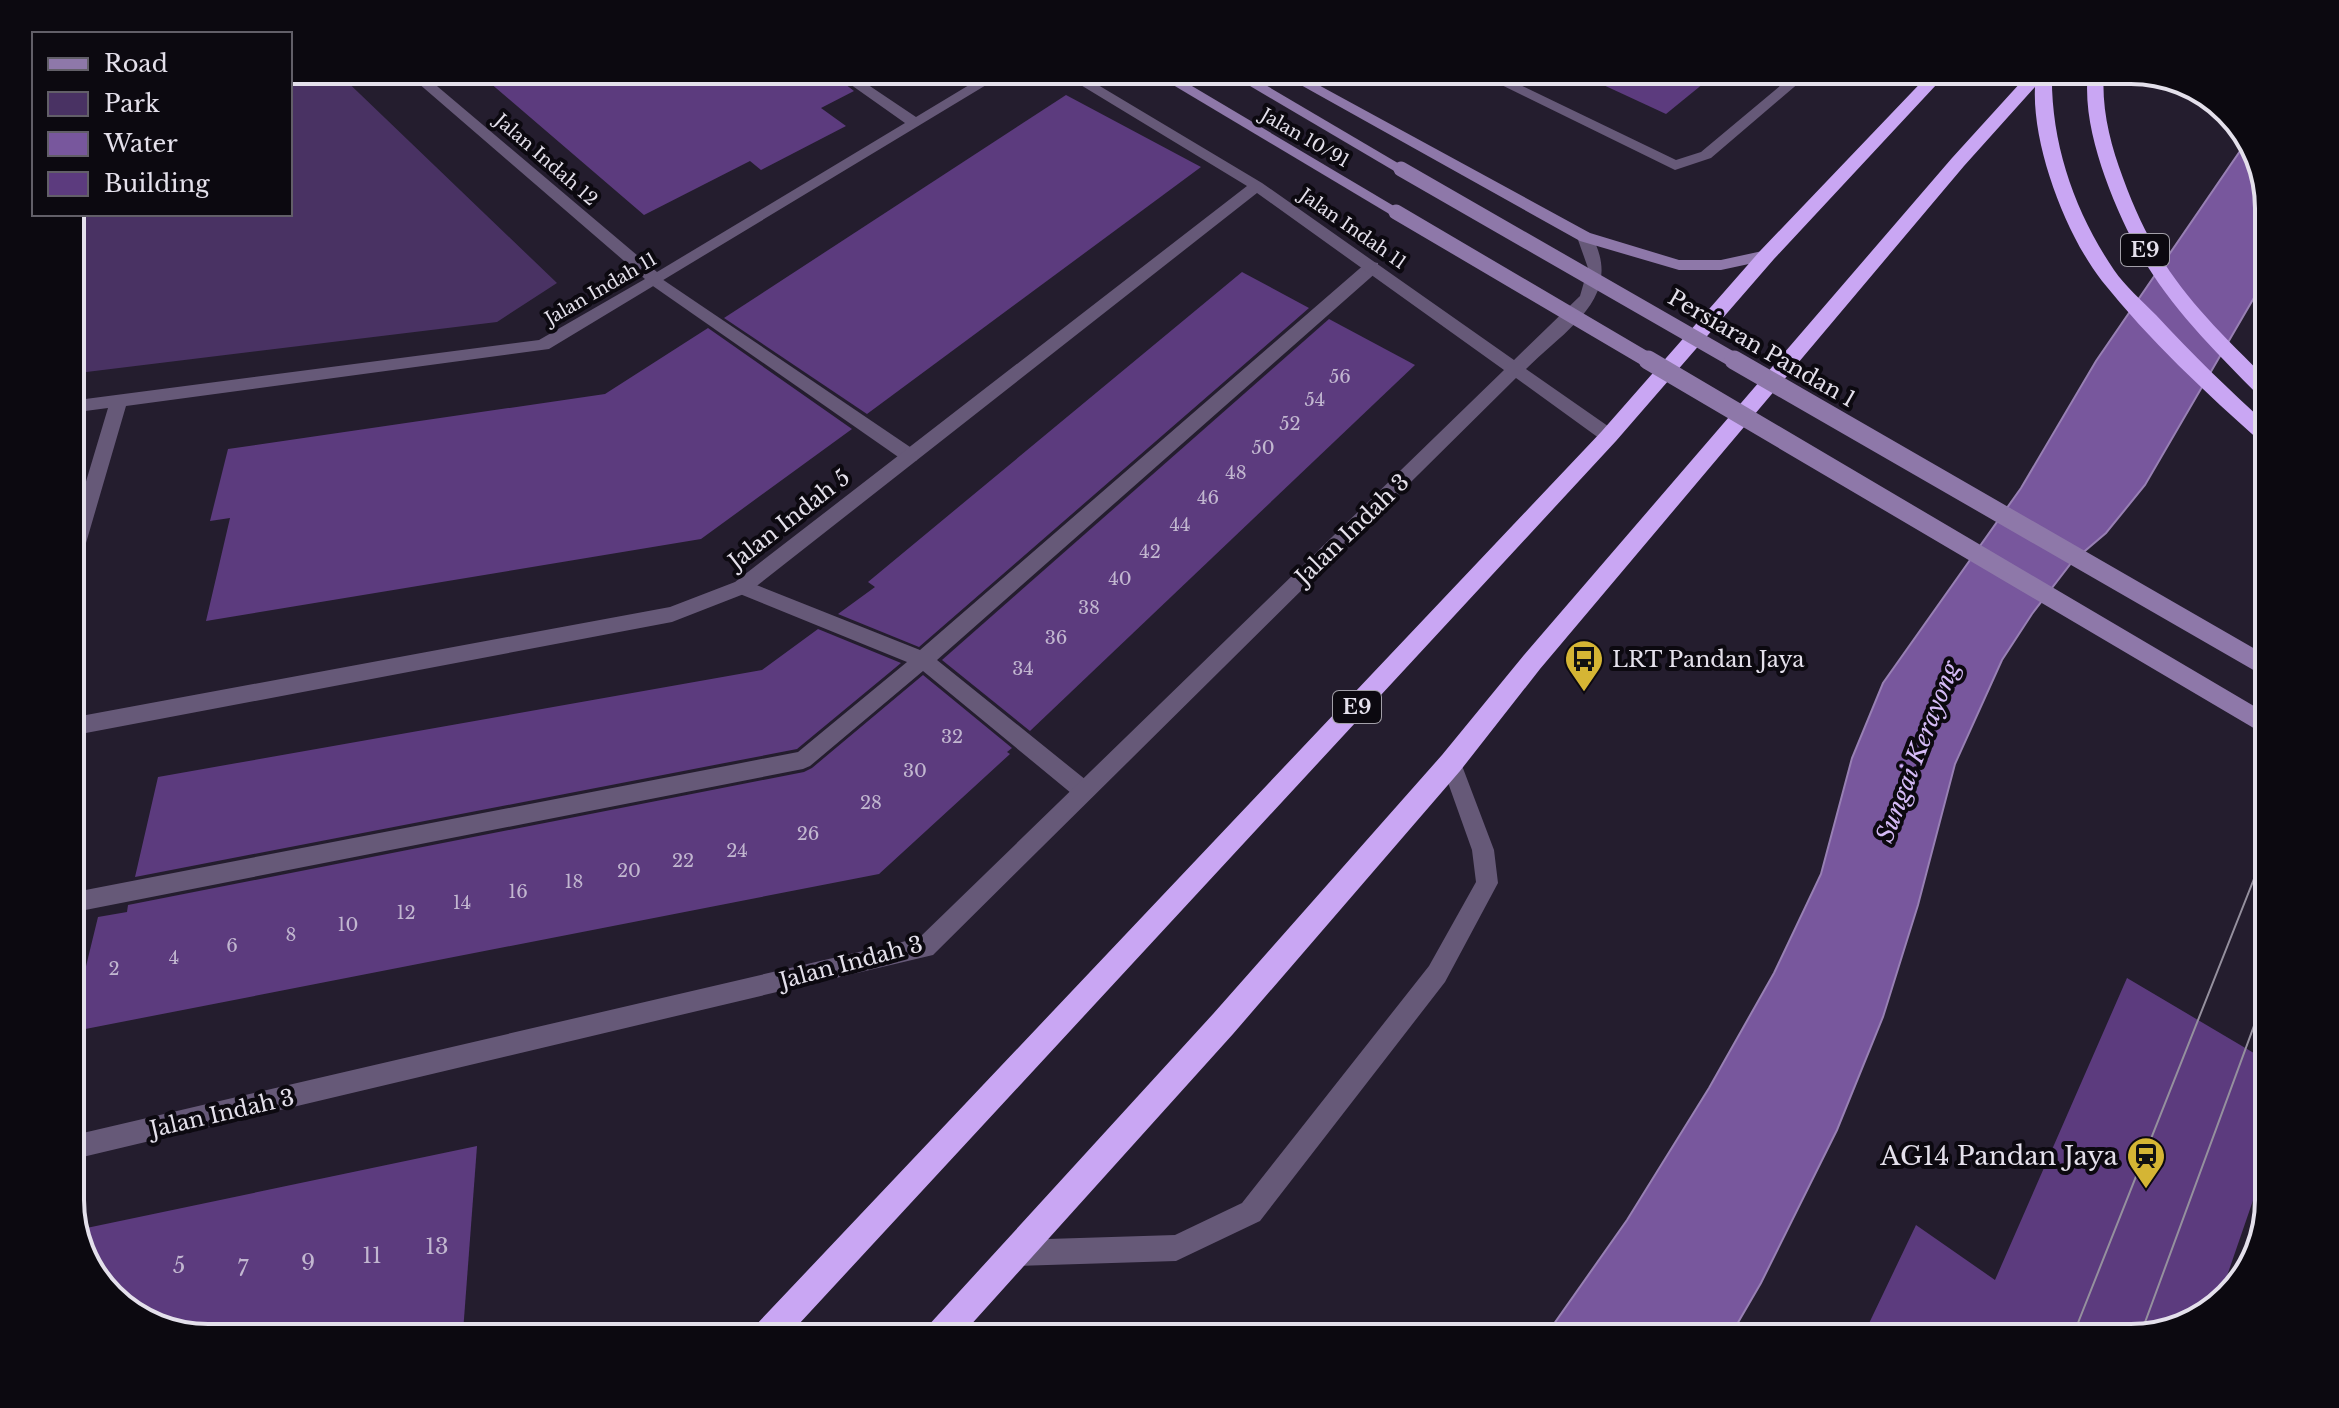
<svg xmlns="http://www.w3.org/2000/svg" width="2339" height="1408" viewBox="0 0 2339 1408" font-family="'Libre Baskerville',serif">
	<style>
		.green { fill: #493263 }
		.water { fill: #78579d; stroke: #9880b4; stroke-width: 2 }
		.building { fill: #5c3b7e }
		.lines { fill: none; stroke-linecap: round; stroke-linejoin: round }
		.lane { fill: #665978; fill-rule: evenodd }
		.street { fill: #665978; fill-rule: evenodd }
		.secondary { fill: #8e78a9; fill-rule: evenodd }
		.highway { fill: #c9a6f3; fill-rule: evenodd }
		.tram { stroke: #95909e; stroke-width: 2 }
		.secondary-bridge-far1 { stroke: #8e78a9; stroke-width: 15 }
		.secondary-bridge { stroke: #8e78a9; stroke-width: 19 }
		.labels { text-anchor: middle; stroke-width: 8; stroke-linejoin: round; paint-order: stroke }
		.far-street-label { font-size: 18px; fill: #e4e0eb; stroke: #0c0910 }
		.number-label { font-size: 18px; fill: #c2b7d0 }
		.shield { fill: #0c0910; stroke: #a3a0a9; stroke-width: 2 }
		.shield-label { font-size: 20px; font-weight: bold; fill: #e4e0eb }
		.street-label { font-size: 22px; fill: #e4e0eb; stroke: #0c0910 }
		.poi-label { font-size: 22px; fill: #e4e0eb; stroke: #0c0910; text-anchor: start }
		.near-number-label { font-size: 22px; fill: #c2b7d0 }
		.water-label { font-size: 24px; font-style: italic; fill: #d5bbf6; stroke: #0c0910 }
		.near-poi-label { font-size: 26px; fill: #e4e0eb; stroke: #0c0910; text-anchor: end }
		.rim { fill: none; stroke: #e4e0eb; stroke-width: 4 }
	</style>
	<rect width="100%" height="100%" fill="#241d2e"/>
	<!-- green -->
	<path class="green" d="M 290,70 L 335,70 L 557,283 L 497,322 L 70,374 L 70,214 L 290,214 Z"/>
	<!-- water -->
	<path class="water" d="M 2249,138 L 2269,199 L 2269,272 L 2145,485 L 2106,533 L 2072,562 L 2032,614 L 2002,660 L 1955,764 L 1918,905 L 1883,1017 L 1837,1130 L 1761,1283 L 1729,1338 L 1544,1338 L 1627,1220 L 1709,1088 L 1774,973 L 1821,874 L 1852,758 L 1883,683 L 2021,488 L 2096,361 Z"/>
	<!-- building -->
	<g class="building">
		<path d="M 475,70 L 827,70 L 854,91 L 821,108 L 846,126 L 761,170 L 750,161 L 644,215 Z"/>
		<path d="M 1571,70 L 1720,70 L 1666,114 Z"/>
		<path d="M 1066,95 L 1201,167 L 867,414 L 724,318 Z"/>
		<path d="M 1242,272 L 1309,308 L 919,647 L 838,614 L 875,587 L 868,582 Z"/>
		<path d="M 1329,319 L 1415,365 L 1030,731 L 942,660 Z"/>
		<path d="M 708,328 L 852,429 L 701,539 L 206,621 L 230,518 L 210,521 L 228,449 L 605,394 Z"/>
		<path d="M 818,629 L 901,663 L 797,749 L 135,877 L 158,777 L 762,670 Z"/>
		<path d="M 923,675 L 1012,748 L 1007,752 L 1010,754 L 879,874 L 70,1032 L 98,917 L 127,912 L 128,905 L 804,772 L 812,768 Z"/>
		<path d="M 2127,978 L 2269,1062 L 2269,1154 L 2218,1302 L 2200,1320 L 2131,1338 L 1862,1338 L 1916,1225 L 1995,1280 Z"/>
		<path d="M 477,1146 L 463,1332 L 436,1338 L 208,1338 L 142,1320 L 89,1269 L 77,1230 Z"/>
	</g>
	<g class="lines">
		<!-- lane -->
		<g class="lane">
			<path d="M 1471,70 L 1489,70 L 1676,160 L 1701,152 L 1799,70 L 1814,70 L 1711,158 L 1675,170 Z"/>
			<path d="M 1372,262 L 1378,263 L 1378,271 L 937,660 L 1091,784 L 1094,791 L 1091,798 L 1084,800 L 1077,798 L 923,671 L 810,766 L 803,769 L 70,913 L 70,893 L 798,752 L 907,662 L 735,592 L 733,587 L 735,582 L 749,582 L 920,650 L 1366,263 Z"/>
			<path d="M 656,275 L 916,451 L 919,456 L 916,461 L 904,461 L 650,284 L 650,276 Z"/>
			<path d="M 1451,754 L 1458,757 L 1461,763 L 1494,850 L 1498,883 L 1445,982 L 1260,1221 L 1176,1261 L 1014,1266 L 1005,1262 L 1001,1253 L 1005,1244 L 1014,1240 L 1175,1235 L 1242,1203 L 1429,966 L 1476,882 L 1472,850 L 1441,763 L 1444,757 Z"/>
		</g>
		<!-- street -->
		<g class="street">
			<path d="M 403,70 L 418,70 L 657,272 L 905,123 L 830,70 L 846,70 L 916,117 L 994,70 L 1011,70 L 549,349 L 126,406 L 79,567 L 70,574 L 70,535 L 108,408 L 70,413 L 70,401 L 539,340 L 645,279 Z"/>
			<path d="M 1056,70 L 1073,70 L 1262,183 L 1514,360 L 1580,296 L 1588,268 L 1577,237 L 1585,232 L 1590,233 C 1627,296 1567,328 1526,369 L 1615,431 L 1618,436 L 1615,441 L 1603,441 L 1516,378 L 933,955 L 70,1160 L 70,1136 L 919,938 L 1504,370 L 1257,193 L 749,592 L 672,622 L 70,736 L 70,718 L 670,607 L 735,582 L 1247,186 Z"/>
		</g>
		<!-- secondary -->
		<g class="secondary">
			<path d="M 1148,70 L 1165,70 L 1404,212 L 1396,217 L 1391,215 Z"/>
			<path d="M 1223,70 L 1240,70 L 1408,169 L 1406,172 L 1396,172 Z"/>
			<path d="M 1274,70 L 1291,70 L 1590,233 L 1679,260 L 1721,260 L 1767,250 L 1775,255 L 1772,259 L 1721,270 L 1679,270 L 1580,241 Z"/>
		</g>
		<!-- highway -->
		<g class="highway">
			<path d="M 1933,70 L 1950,70 L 1774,259 L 1616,441 L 786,1338 L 749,1338 L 754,1327 L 1602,431 L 1760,251 Z"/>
			<path d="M 2032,70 L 2052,70 C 2050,141 2074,211 2114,270 C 2125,286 2142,301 2156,315 C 2192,354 2229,390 2269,426 L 2269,446 L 2262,443 C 2206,393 2149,340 2102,281 C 2066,235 2032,146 2035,87 L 1964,166 L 1540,669 L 1460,771 L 1233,1034 L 959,1338 L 922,1338 L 927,1327 L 1213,1014 L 1442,755 L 1524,655 L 1952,158 Z"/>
			<path d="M 2088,70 L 2104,70 C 2101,108 2110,143 2123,178 C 2157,272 2200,313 2269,381 L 2269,401 L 2262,399 C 2189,325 2141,278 2105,177 C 2093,142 2084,108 2088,70 Z"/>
		</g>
		<!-- tram -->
		<g class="tram">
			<path d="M 2140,1336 L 2269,985"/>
			<path d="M 2072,1338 L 2269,841"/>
		</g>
		<!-- secondary-bridge-far1 -->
		<g class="secondary-bridge-far1">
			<path d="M 1401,169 L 1737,362"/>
			<path d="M 1396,212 L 1651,362"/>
		</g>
		<!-- secondary-bridge -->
		<g class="secondary-bridge">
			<path d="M 1648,360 L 2269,726"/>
			<path d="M 1734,360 L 2269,668"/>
		</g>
	</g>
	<!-- icons -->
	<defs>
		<symbol id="bus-pin" viewBox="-11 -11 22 30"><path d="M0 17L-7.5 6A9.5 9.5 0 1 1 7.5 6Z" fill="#d5b534" stroke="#0c0910"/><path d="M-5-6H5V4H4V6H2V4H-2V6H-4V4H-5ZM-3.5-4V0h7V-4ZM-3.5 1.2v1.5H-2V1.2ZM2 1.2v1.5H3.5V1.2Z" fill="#111"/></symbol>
		<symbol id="station-pin" viewBox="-11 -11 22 30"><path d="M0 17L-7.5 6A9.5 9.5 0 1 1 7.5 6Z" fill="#d5b534" stroke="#0c0910"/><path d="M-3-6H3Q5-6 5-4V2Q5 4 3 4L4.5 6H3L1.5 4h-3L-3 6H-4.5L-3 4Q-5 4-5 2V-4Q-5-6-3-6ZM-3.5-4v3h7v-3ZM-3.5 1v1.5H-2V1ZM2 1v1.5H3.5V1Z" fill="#111"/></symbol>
	</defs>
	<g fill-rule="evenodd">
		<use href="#bus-pin" x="1562" y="637" width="44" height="60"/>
		<use href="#station-pin" x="2124" y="1134" width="44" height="60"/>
	</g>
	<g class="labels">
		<!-- far-street labels -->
		<g class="far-street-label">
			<text transform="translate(1305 138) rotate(30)" y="6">Jalan 10/91</text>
			<text transform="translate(546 160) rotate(41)" y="6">Jalan Indah 12</text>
			<text transform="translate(1353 229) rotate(35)" y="6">Jalan Indah 11</text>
			<text transform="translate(601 289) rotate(-30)" y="6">Jalan Indah 11</text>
		</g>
		<!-- number labels -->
		<g class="number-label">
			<text x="1340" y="383">56</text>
			<text x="1315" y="406">54</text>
			<text x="1290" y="430">52</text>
			<text x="1263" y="454">50</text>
			<text x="1236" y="479">48</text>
			<text x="1208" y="504">46</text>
			<text x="1180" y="531">44</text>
			<text x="1150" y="558">42</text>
			<text x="1120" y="585">40</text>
			<text x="1089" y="614">38</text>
			<text x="1056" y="644">36</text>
			<text x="1023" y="675">34</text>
			<text x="952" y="743">32</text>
			<text x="915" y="777">30</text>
			<text x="871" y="809">28</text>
			<text x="808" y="840">26</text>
			<text x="737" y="857">24</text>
			<text x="683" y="867">22</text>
			<text x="629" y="877">20</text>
			<text x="574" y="888">18</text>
			<text x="518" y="898">16</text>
			<text x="462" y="909">14</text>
			<text x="406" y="919">12</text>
			<text x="348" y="931">10</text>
			<text x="291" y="941">8</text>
			<text x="232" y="952">6</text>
			<text x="174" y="964">4</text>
			<text x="114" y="975">2</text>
		</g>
		<!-- shield labels -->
		<g class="shield">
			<rect x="2121" y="234" width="48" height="32" rx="6"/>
			<rect x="1333" y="691" width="48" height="32" rx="6"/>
		</g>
		<g class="shield-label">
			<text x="2145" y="257">E9</text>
			<text x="1357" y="714">E9</text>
		</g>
		<!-- street labels -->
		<g class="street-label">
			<text transform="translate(1762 348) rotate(30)" y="8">Persiaran Pandan 1</text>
			<text transform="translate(789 519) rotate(-38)" y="8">Jalan Indah 5</text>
			<text transform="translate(1352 529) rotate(-44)" y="8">Jalan Indah 3</text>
			<text transform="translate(851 962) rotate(-15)" y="8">Jalan Indah 3</text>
			<text transform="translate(222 1113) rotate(-13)" y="8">Jalan Indah 3</text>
		</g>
		<!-- poi labels -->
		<g class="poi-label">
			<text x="1612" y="667">LRT Pandan Jaya</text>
		</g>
		<!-- near-number labels -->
		<g class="near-number-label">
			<text x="437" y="1254">13</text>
			<text x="372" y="1263">11</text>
			<text x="308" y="1270">9</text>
			<text x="179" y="1273">5</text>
			<text x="243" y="1276">7</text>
		</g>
		<!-- water labels -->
		<g class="water-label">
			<text transform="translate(1918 752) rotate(-69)" y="8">Sungai Kerayong</text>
		</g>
		<!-- near-poi labels -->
		<g class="near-poi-label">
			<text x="2118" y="1165">AG14 Pandan Jaya</text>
		</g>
	</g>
	<!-- crop -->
	<path d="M0 0H2339V1408H0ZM208 84H2131A124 124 0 0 1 2255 208V1200A124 124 0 0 1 2131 1324H208A124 124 0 0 1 84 1200V208A124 124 0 0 1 208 84Z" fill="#0c0910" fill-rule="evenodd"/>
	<path class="rim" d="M208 84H2131A124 124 0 0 1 2255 208V1200A124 124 0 0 1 2131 1324H208A124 124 0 0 1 84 1200V208A124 124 0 0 1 208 84Z"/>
	<!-- legend -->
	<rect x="32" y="32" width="260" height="184" fill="#0c0910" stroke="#625f68" stroke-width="2"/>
	<rect x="48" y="58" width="40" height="12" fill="#8e78a9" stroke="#625f68" stroke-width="2"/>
	<text x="104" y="72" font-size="24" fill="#e4e0eb">Road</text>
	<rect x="48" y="92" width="40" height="24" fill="#493263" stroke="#625f68" stroke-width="2"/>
	<text x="104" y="112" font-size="24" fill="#e4e0eb">Park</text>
	<rect x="48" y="132" width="40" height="24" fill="#78579d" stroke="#625f68" stroke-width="2"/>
	<text x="104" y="152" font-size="24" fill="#e4e0eb">Water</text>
	<rect x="48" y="172" width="40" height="24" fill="#5c3b7e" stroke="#625f68" stroke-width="2"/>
	<text x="104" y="192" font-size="24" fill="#e4e0eb">Building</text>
</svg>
